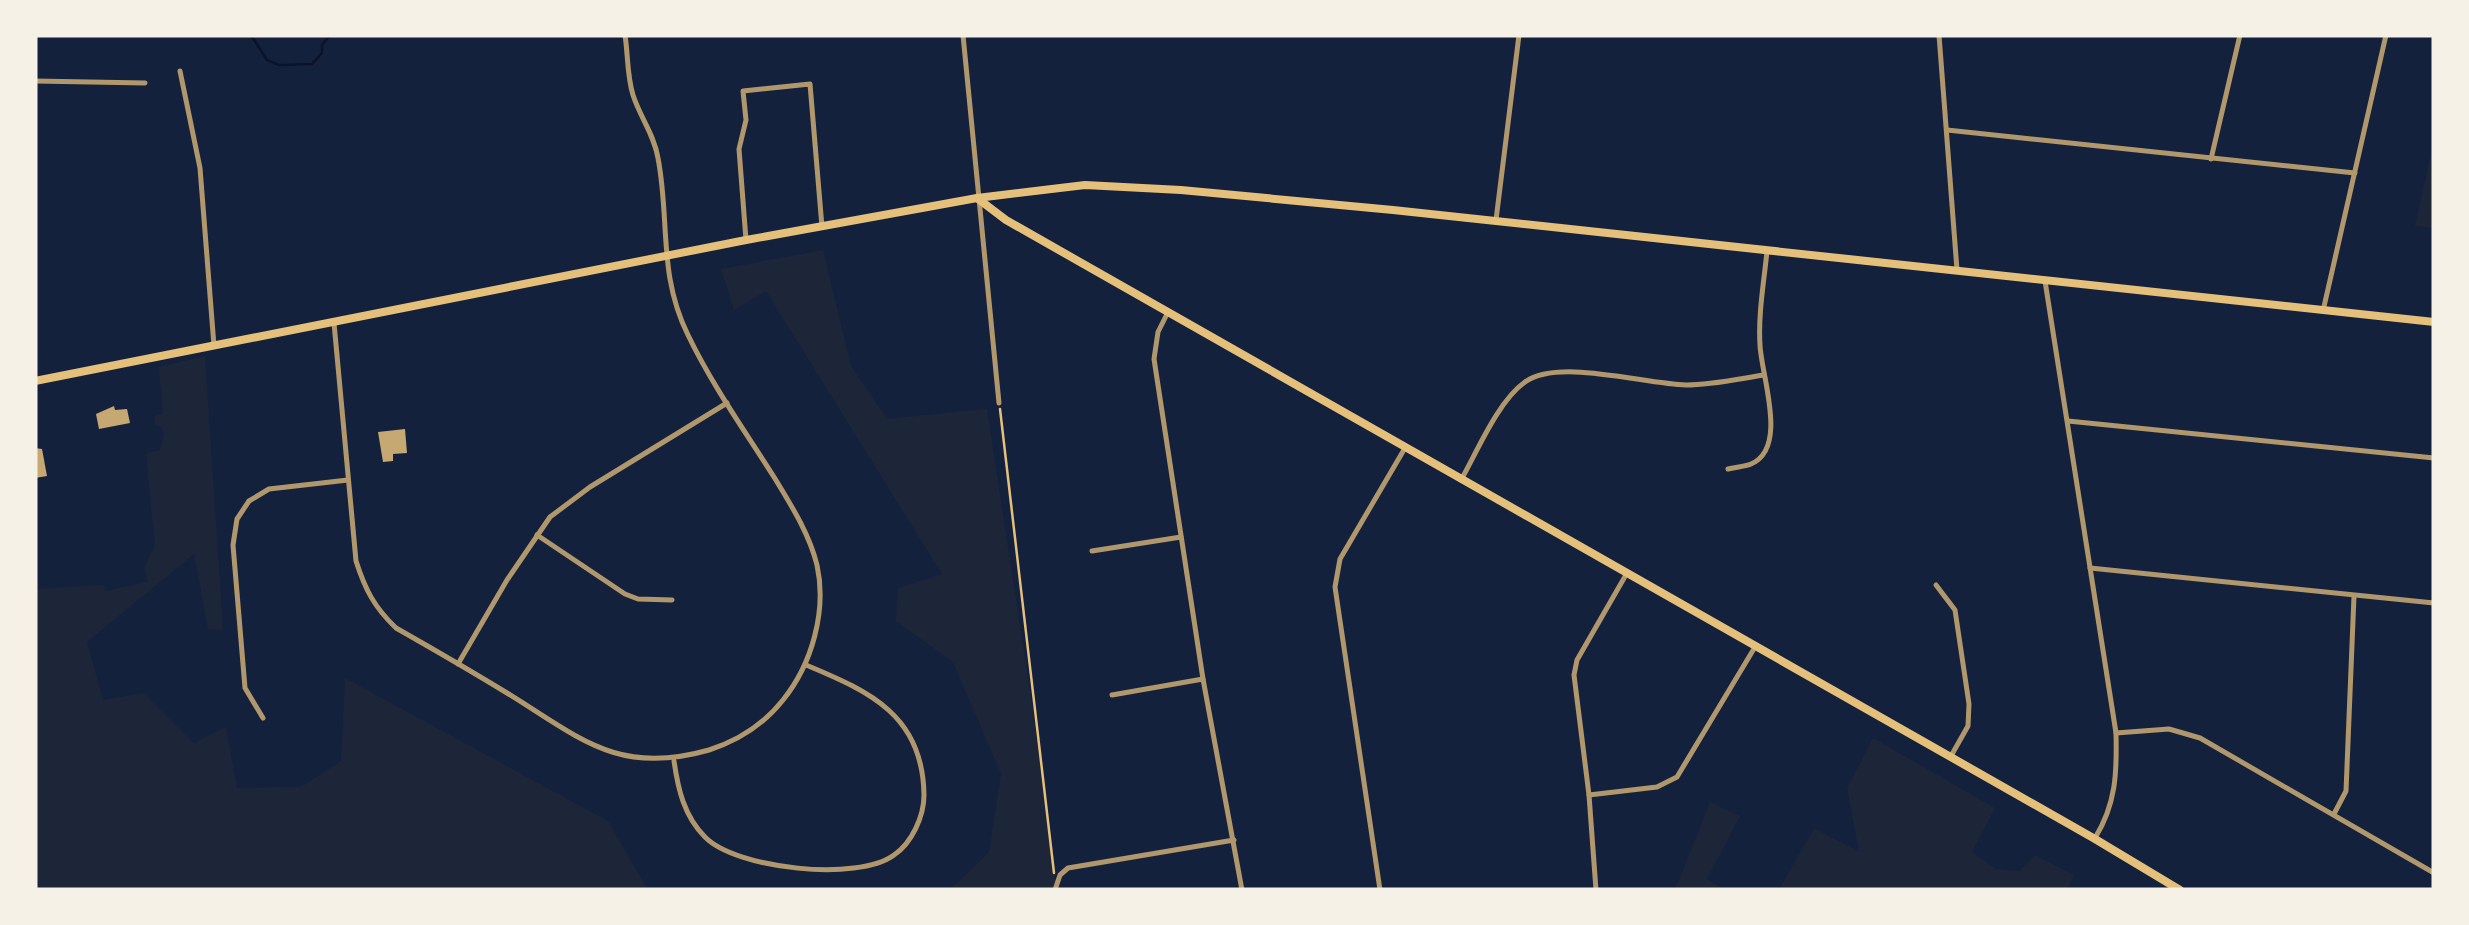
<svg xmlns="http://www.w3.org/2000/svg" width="2469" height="925" viewBox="0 0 2469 925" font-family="Helvetica,sans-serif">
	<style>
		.green { fill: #1d2539 }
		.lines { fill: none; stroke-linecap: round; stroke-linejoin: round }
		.stream { stroke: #0b132b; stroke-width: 2.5 }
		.building { fill: #c6a872 }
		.path { stroke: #e5c07b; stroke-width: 2.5 }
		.minor { stroke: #b1986c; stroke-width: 5 }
		.secondary { stroke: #e5c07b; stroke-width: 8 }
	</style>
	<rect width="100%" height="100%" fill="#14213d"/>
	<!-- green -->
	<g class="green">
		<path d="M 2434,141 L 2434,228 L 2415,226 Z"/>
		<path d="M 823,250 L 851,366 L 887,419 L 987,409 L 1048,811 L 1056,890 L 950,890 L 989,852 L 1001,774 L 953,662 L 896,621 L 898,588 L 942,574 L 766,291 L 734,310 L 721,269 Z"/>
		<path d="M 205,356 L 223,630 L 208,629 L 194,554 L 87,642 L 103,700 L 144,693 L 194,743 L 226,727 L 237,788 L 301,787 L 341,761 L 345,678 L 608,821 L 648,890 L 35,890 L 35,589 L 103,585 L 106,591 L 148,582 L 144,568 L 155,545 L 146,453 L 160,450 L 164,434 L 161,427 L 155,425 L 155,416 L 163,414 L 159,367 Z"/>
		<path d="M 1873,738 L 1995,808 L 1972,852 L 1996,869 L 2020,871 L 2035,855 L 2074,875 L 2067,890 L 1779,890 L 1814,828 L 1859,852 L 1847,788 Z"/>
		<path d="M 1710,802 L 1740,816 L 1707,879 L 1725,890 L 1675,890 Z"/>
	</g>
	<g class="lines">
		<!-- stream -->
		<path class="stream" d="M 251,35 L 267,60 L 279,65 L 312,64 L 322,53 L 322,45 L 330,35"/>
	</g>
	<!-- building -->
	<g class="building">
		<path d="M 114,406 L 115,410 L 127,409 L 130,423 L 99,429 L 96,414 Z"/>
		<path d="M 405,429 L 407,453 L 393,454 L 393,461 L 383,462 L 378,432 Z"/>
		<path d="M 35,448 L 42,449 L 47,476 L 35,478 Z"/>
	</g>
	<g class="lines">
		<!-- path -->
		<path class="path" d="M 1000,409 L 1054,873"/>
		<!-- minor -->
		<g class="minor">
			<path d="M 963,35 L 999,403"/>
			<path d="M 1939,35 L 1957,270"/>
			<path d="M 180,71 L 200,168 L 214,346"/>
			<path d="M 35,81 L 145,83"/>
			<path d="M 1947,130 L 2355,173"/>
			<path d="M 2211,159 L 2240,35"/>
			<path d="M 1496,220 L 1519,35"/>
			<path d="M 746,240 L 739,149 L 746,120 L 743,91 L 810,84 L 822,227"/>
			<path d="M 2045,281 L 2116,733 C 2117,773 2116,804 2095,838"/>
			<path d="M 2323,311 L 2386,35"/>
			<path d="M 1168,312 L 1158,332 L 1154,359 L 1203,679 L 1242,890"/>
			<path d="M 334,323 L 356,561 C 365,589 374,607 396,628 C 433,649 471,671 507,693 C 580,738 618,776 709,750 C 737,741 764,724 783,700 C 812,664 827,611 817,565 C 809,533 791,505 774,477 C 745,431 712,385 688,335 C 658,275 670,220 658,158 C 654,134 640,117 633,95 C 627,76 628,54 625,35"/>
			<path d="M 2068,421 L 2434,458"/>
			<path d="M 1728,469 C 1735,467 1744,467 1751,464 C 1789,448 1761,375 1760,345 C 1758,314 1764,282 1767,251"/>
			<path d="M 1461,480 C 1477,452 1498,401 1525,382 C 1559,358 1644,384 1686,385 C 1712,385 1738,379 1764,375"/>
			<path d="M 537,535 L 625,594 L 638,599 L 672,600"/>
			<path d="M 1092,551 L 1181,537"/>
			<path d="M 2090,568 L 2434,603"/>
			<path d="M 1936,585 L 1955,610 L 1969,704 L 1968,726 L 1951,756"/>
			<path d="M 458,664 L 507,580 L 550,517 L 590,487 L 727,403"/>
			<path d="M 1112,695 L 1203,679"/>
			<path d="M 263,718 L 245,688 L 233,545 L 237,519 L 249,501 L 269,489 L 348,480"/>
			<path d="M 2116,733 L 2169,729 L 2200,738 L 2434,873"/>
			<path d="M 674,761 C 678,789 684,816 705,837 C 736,869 858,882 894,855 C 912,843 924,816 924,795 C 923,716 871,692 806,665"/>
			<path d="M 1589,795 L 1657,787 L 1677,777 L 1755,647"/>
			<path d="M 2334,814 L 2346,791 L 2354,596"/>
			<path d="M 1055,890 L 1060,875 L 1068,868 L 1234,840"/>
			<path d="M 1380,890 L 1335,587 L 1340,559 L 1405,448"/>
			<path d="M 1596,890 L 1589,795 L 1574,675 L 1577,660 L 1627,573"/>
		</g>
		<!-- secondary -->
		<g class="secondary">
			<path d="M 977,198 L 1006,220 L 2095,839 L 2180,890"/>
			<path d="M 35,381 L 746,240 L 977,198 L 1085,185 L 1181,190 L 1393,210 L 2434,322"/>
		</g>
	</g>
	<!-- border -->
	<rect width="2469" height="925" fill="none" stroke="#f6f1e7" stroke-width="75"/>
</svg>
